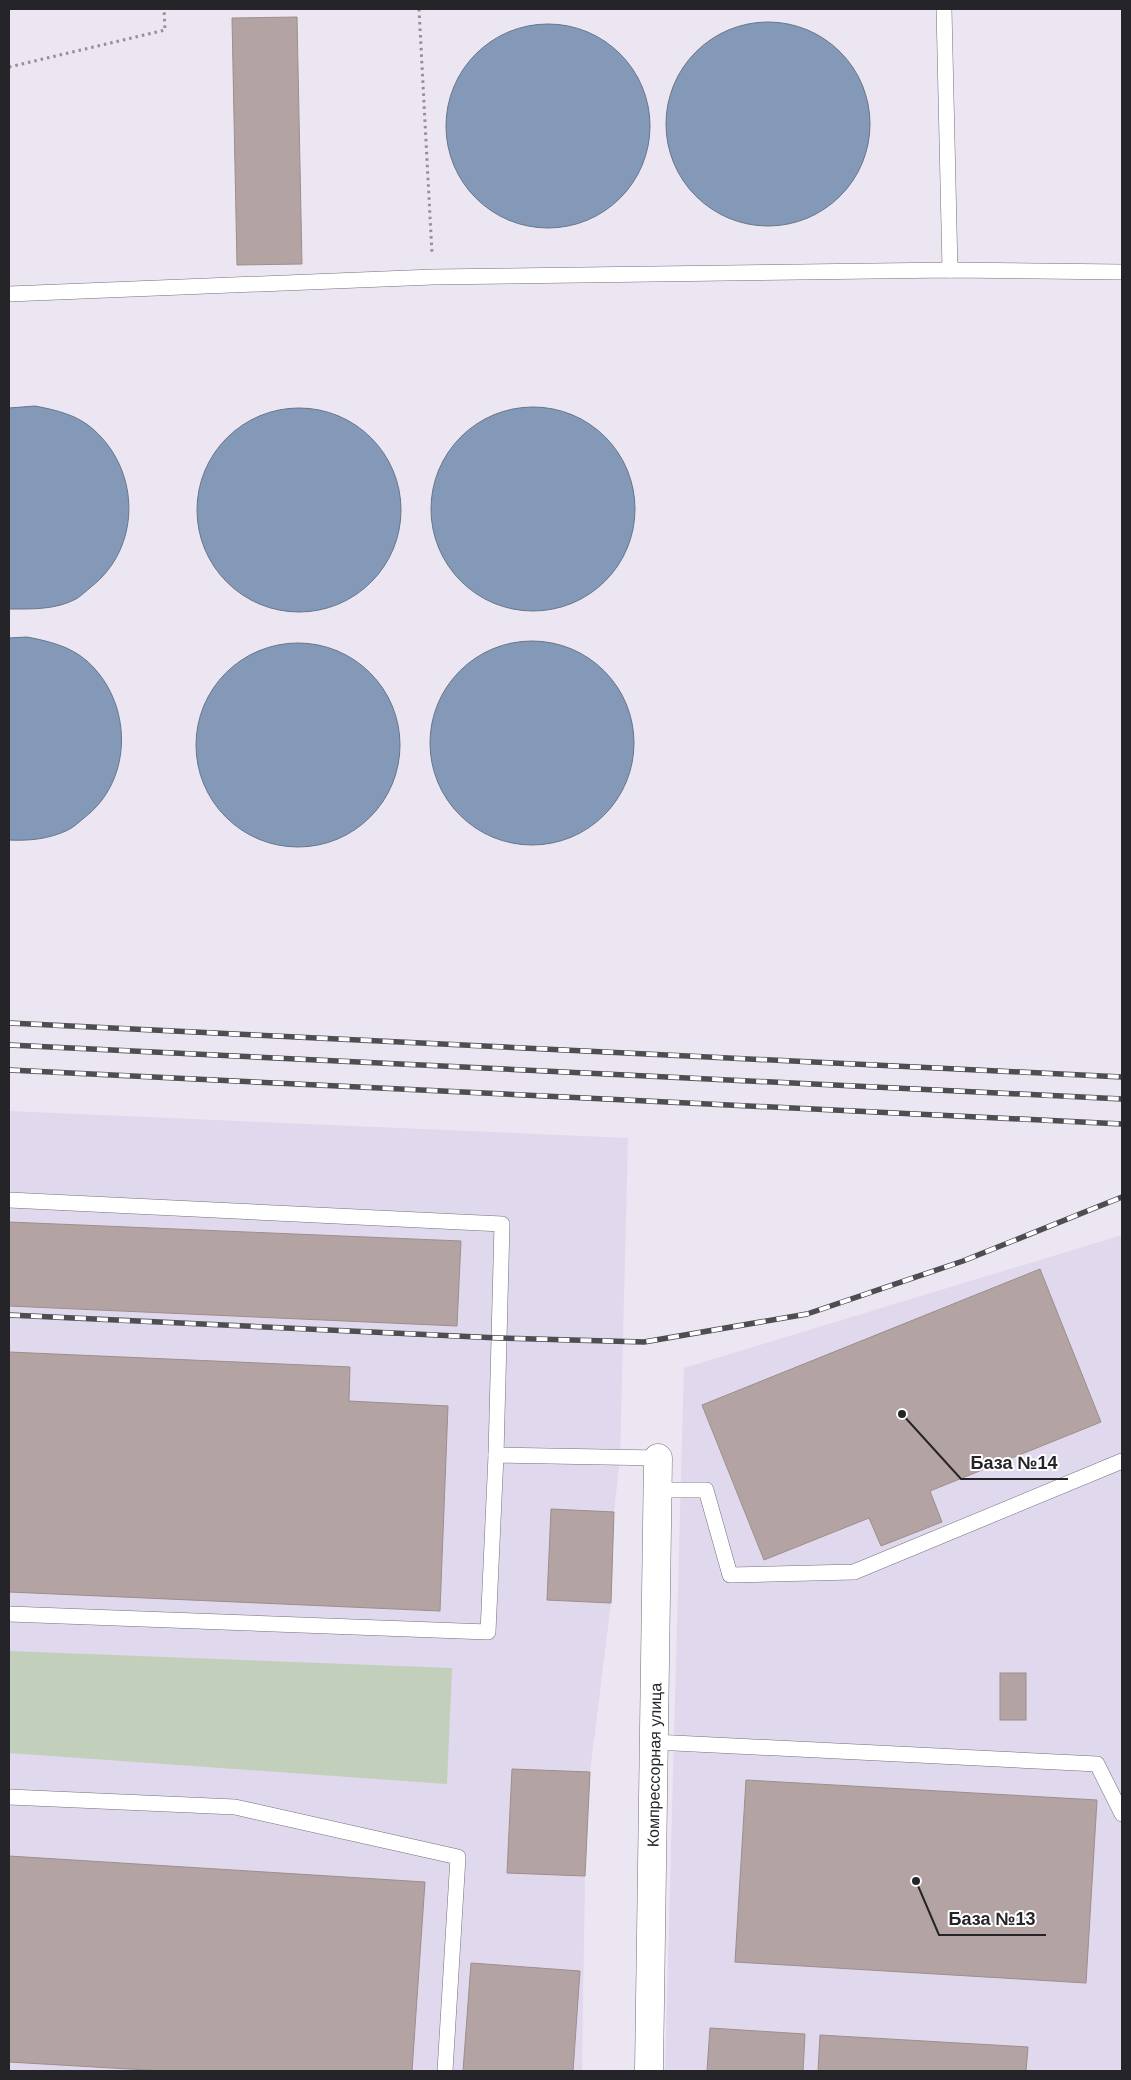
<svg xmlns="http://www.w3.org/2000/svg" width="1131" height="2080" viewBox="0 0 1131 2080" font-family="Arial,sans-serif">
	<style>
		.built { fill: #e0d8ec }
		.green { fill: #c1cfbb }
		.water { fill: #8399b7; stroke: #67768c }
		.building { fill: #b3a4a3; stroke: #9c8e8c }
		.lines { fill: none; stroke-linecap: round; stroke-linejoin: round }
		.service-casing { stroke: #736f7a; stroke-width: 16 }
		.minor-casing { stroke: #736f7a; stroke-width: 29 }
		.path { stroke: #928f97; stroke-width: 3; stroke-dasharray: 2.5 4; stroke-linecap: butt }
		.service { stroke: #fff; stroke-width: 15 }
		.minor { stroke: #fff; stroke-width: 28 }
		.rail-casing { stroke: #4e4d52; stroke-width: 5.5 }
		.rail { stroke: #fff; stroke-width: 4; stroke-dasharray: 11; stroke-linecap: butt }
		.labels { text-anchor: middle; stroke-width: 4; stroke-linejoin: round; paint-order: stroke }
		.street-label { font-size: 16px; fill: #252428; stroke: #fff }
		.leader { fill: none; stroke: #252428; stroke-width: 2 }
		.callout-dot { fill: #252428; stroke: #fff; stroke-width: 2 }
		.callout-label { font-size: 18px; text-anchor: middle; font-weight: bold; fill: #252428; stroke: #fff; stroke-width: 4; stroke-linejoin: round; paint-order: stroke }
	</style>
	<rect width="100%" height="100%" fill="#ebe6f2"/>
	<!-- built -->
	<g class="built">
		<path d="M 9,1111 L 628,1138 L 620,1458 L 614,1512 L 611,1603 L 590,1772 L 585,1876 L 582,2071 L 9,2071 Z"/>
		<path d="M 1122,1235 L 1122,2071 L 665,2071 L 684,1368 Z"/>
	</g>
	<!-- green -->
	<path class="green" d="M 9,1651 L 452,1668 L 447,1784 L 9,1753 Z"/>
	<!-- water -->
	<g class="water">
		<circle cx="768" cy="124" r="102"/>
		<circle cx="548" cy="126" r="102"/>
		<path d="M 35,406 C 56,410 78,415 94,430 C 141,472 141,548 91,587 C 86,591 81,596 76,599 C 55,610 32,609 9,609 L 9,408 Z"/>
		<circle cx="533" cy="509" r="102"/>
		<circle cx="299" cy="510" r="102"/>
		<path d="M 27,637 C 48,641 70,646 87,661 C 133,702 134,780 84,818 C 79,822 74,827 68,830 C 49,839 30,841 9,840 L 9,638 Z"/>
		<circle cx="532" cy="743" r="102"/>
		<circle cx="298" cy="745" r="102"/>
	</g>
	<!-- building -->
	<g class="building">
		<path d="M 297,17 L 302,264 L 237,265 L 232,18 Z"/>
		<path d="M 9,1222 L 461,1241 L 457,1326 L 9,1306 Z"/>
		<path d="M 1040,1269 L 1101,1422 L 930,1491 L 942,1522 L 881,1546 L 869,1518 L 764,1560 L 702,1405 Z"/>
		<path d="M 9,1352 L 350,1367 L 349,1401 L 448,1406 L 440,1611 L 9,1592 Z"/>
		<path d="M 551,1509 L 614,1512 L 611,1603 L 547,1600 Z"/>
		<rect x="1000" y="1673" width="26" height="47"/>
		<path d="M 512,1769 L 590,1772 L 585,1876 L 507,1873 Z"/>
		<path d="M 746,1780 L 1097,1800 L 1086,1983 L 735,1962 Z"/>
		<path d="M 9,1856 L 425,1882 L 412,2071 L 163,2071 L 9,2062 Z"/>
		<path d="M 471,1963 L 580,1971 L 573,2071 L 463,2071 Z"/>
		<path d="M 710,2028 L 805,2034 L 803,2071 L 707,2071 Z"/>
		<path d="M 820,2035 L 1028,2047 L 1026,2071 L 818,2071 Z"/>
	</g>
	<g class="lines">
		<defs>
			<g id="service">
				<path d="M 944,9 L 950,270"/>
				<path d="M 9,294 L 433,277 L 950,270 L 1122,272"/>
				<path d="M 9,1200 L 502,1224 L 496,1455"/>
				<path d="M 657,1490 L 706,1490 L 730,1575 L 854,1572 L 1122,1461"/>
				<path d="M 9,1614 L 488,1632 L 496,1455 L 658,1458"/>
				<path d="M 654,1742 L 1097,1764 L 1122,1814"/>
				<path d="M 9,1797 L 235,1807 L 458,1857 L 445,2071"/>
			</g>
			<path id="minor" d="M 649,2071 L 658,1458"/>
		</defs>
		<!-- service casing -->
		<use href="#service" class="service-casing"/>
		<!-- minor casing -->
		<use href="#minor" class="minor-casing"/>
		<!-- path -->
		<g class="path">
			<path d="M 419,9 L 432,254"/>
			<path d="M 9,67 L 165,30 L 164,9"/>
		</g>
		<!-- service -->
		<use href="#service" class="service"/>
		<!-- minor -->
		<use href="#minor" class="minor"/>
		<defs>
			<g id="rail">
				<path d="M 9,1023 L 1122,1077"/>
				<path d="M 9,1045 L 1122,1099"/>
				<path d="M 9,1070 L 1122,1124"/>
				<path d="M 9,1315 L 499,1338 L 644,1342 L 807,1314 L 963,1261 L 1122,1197"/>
			</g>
		</defs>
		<!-- rail casing -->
		<use href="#rail" class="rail-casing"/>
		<!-- rail -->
		<use href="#rail" class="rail"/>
	</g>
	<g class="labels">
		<!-- street labels -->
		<g class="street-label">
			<text transform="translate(654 1765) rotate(-89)" y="6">Компрессорная улица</text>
		</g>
	</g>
	<!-- callouts -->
	<path class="leader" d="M902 1414L961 1479H1068M916 1881L939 1935H1046"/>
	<g class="callout-dot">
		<circle cx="902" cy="1414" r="5"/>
		<circle cx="916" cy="1881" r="5"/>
	</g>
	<g class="callout-label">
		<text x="1014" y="1469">База №14</text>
		<text x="992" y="1925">База №13</text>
	</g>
	<!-- border -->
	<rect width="1131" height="2080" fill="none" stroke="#252428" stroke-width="20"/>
</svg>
